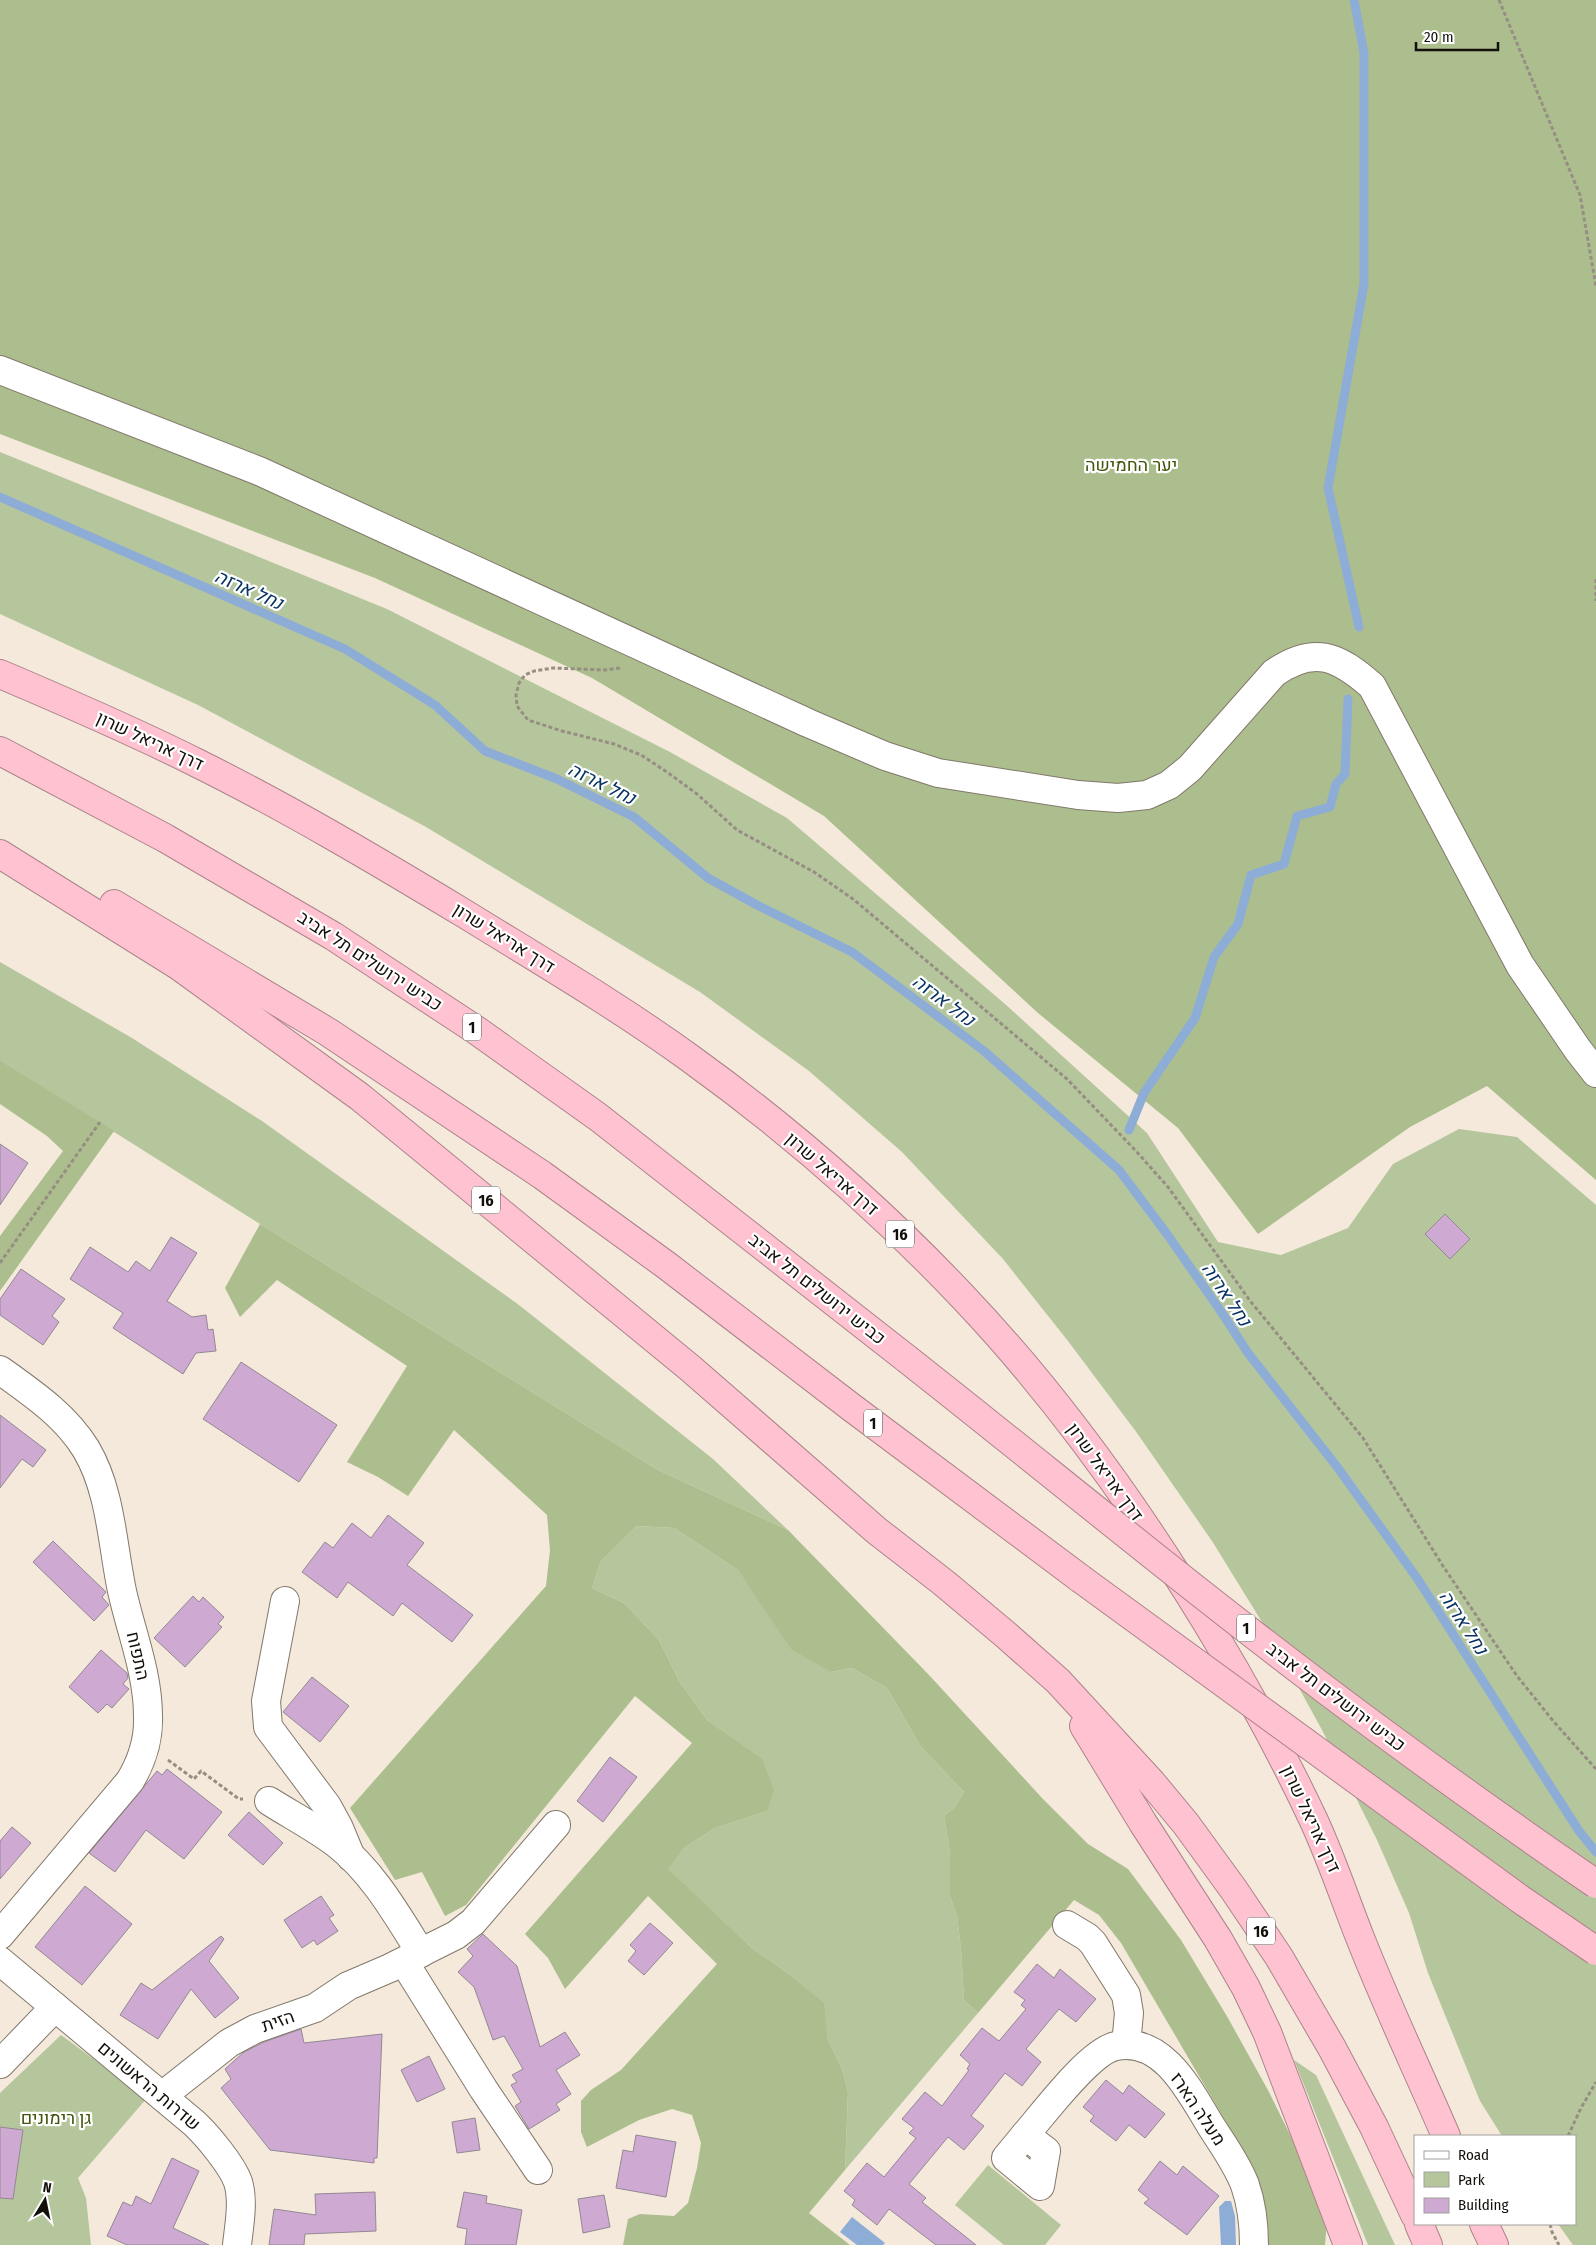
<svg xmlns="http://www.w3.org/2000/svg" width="1596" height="2245" viewBox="0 0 1596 2245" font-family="'Fira Sans Condensed',Heebo,sans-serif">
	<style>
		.green { fill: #b6c69c }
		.forest { fill: #acbe8e }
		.water { fill: #8eadd6 }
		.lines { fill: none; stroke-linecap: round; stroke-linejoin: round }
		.stream { stroke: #8eadd6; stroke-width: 9 }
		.building { fill: #ceaad2; stroke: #938894 }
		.minor-casing { stroke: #82786b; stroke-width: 30 }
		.highway-casing { stroke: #ac838b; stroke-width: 30 }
		.path { stroke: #968e83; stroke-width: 3; stroke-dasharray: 4 2.5; stroke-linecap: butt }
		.minor { stroke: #fff; stroke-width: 28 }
		.highway { stroke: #ffc2d0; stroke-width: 28 }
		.highway-bridge-casing { stroke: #ac838b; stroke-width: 30; stroke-linecap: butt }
		.highway-bridge { stroke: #ffc2d0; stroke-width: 28 }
		.labels { text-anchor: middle; stroke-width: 4.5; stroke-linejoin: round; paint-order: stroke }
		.shield { fill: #fff; stroke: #5a5754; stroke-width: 1 }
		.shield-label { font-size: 16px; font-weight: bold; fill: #130f0a }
		.park-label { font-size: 18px; fill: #42560c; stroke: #fff }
		.street-label { font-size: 18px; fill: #130f0a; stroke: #fff }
		.water-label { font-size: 19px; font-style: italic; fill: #073365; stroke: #fff }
	</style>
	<rect width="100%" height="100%" fill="#f4e9da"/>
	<!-- green -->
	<g class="green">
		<path d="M 0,452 L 387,609 L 670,752 L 787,818 L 1005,1004 L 1147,1133 L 1218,1242 L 1281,1255 L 1348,1228 L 1393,1164 L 1459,1129 L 1517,1137 L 1596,1205 L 1596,2245 L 1573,2245 L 1558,2224 L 1575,2224 L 1575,2136 L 1502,2136 L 1480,2101 L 1428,1973 L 1409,1913 L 1377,1840 L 1322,1730 L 1270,1635 L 1212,1541 L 1137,1433 L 1068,1341 L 1003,1259 L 902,1152 L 809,1071 L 700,992 L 426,827 L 198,705 L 0,614 Z"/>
		<path d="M 0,962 L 132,1038 L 262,1121 L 519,1305 L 713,1459 L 788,1530 L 658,1470 L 260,1224 L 0,1060 Z"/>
		<path d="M 637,1526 L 674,1528 L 738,1570 L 763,1605 L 831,1672 L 852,1668 L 887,1688 L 921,1747 L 964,1792 L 954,1808 L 944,1816 L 950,1852 L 950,1896 L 957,1916 L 961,1949 L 964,2000 L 978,2013 L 845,2170 L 848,2092 L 842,2069 L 828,2040 L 823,2003 L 789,1974 L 752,1948 L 667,1869 L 684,1848 L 715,1828 L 767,1811 L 762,1760 L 707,1720 L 679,1681 L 659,1640 L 624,1603 L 592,1588 L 601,1561 Z"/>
		<path d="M 61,2035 L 147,2098 L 78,2178 L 86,2198 L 91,2245 L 0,2245 L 0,2093 Z"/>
		<path d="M 1294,2060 L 1316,2075 L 1395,2245 L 1368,2245 Z"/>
		<path d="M 988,2165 L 1061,2225 L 1045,2245 L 1004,2245 L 955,2205 Z"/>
	</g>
	<!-- forest -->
	<g class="forest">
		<path d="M 0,0 L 1596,0 L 1596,1180 L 1487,1086 L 1410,1127 L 1258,1234 L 1178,1128 L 1038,1013 L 824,816 L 592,678 L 375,578 L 0,434 Z"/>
		<path d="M 0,1060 L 114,1131 L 0,1291 L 0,1236 L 63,1151 L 47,1136 L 0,1104 Z"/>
		<path d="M 260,1224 L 658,1470 L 788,1530 L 929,1675 L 1043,1799 L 1088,1844 L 1128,1869 L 1181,1940 L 1228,2018 L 1269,2092 L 1319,2194 L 1327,2221 L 1325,2245 L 1267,2245 L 1251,2169 L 1233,2134 L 1121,1943 L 1099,1915 L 1074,1900 L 978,2013 L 964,2000 L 961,1949 L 957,1916 L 950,1896 L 950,1852 L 944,1816 L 954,1808 L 964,1792 L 921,1747 L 887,1688 L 852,1668 L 831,1672 L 791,1649 L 738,1570 L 674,1528 L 637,1526 L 601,1561 L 592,1588 L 624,1603 L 659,1640 L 679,1681 L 707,1720 L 762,1759 L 774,1790 L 767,1811 L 715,1828 L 684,1848 L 668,1869 L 752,1948 L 789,1974 L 824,2003 L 828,2040 L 842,2069 L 848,2092 L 845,2170 L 809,2213 L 850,2245 L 623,2245 L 628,2219 L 640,2214 L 674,2216 L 688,2203 L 697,2168 L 701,2143 L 692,2115 L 672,2109 L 639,2120 L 587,2147 L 581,2132 L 581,2101 L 591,2090 L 621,2070 L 717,1964 L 648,1896 L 565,1989 L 548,1958 L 525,1934 L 692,1743 L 635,1696 L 466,1905 L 445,1916 L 422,1872 L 395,1880 L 350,1808 L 546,1586 L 550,1550 L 547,1515 L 454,1430 L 408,1496 L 378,1477 L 347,1462 L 407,1366 L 277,1280 L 240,1317 L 225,1288 Z"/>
	</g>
	<!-- water -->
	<g class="water">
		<path d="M 1225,2201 L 1231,2201 L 1235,2216 L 1236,2245 L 1221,2245 L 1219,2207 Z"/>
		<path d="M 852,2217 L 885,2243 L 883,2245 L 857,2245 L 840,2232 Z"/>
	</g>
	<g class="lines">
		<!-- stream -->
		<g class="stream">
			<path d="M 1354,0 L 1364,53 L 1364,284 L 1328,488 L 1359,627"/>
			<path d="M 0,497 L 345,649 L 435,705 L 485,751 L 557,779 L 634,817 L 708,878 L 757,905 L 852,952 L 984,1051 L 1119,1170 L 1167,1234 L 1222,1313 L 1248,1353 L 1338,1468 L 1417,1578 L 1579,1831 L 1596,1852"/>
			<path d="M 1129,1130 L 1144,1093 L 1195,1018 L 1214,957 L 1238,924 L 1251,875 L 1284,864 L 1297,816 L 1330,807 L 1336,784 L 1345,774 L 1348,699"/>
		</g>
	</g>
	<!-- building -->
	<g class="building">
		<path d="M 0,1144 L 28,1163 L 0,1205 Z"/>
		<path d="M 1445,1214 L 1470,1239 L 1450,1259 L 1425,1234 Z"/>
		<path d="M 171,1237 L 197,1253 L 167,1301 L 192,1317 L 206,1315 L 208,1330 L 213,1329 L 216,1351 L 196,1353 L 183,1374 L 113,1328 L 123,1313 L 70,1279 L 90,1247 L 128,1272 L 136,1261 L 150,1271 Z"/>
		<path d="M 21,1269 L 65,1299 L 52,1316 L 59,1322 L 43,1345 L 0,1315 L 0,1299 Z"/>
		<path d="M 241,1362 L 337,1425 L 299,1482 L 203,1419 Z"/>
		<path d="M 0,1415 L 46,1450 L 33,1467 L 22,1459 L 0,1488 Z"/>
		<path d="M 388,1515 L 424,1543 L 407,1565 L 473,1615 L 452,1642 L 402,1603 L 393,1616 L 348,1582 L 337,1598 L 302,1572 L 325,1542 L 333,1548 L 352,1523 L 371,1538 Z"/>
		<path d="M 53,1541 L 106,1592 L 102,1597 L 109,1605 L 94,1621 L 33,1562 Z"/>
		<path d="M 193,1596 L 199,1602 L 203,1597 L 224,1617 L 218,1624 L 222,1627 L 185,1667 L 154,1638 Z"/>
		<path d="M 101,1650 L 127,1673 L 128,1678 L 123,1684 L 129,1689 L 112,1708 L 107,1704 L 98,1713 L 69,1687 Z"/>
		<path d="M 312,1677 L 349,1706 L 320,1742 L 283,1712 Z"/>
		<path d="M 610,1757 L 637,1777 L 603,1822 L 577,1801 Z"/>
		<path d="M 167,1769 L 222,1812 L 184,1859 L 146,1830 L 115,1872 L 89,1853 L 157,1771 L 162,1775 Z"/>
		<path d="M 249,1812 L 283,1843 L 263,1865 L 228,1835 Z"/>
		<path d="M 12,1827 L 31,1843 L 0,1879 L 0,1841 Z"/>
		<path d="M 85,1886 L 132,1924 L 82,1985 L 35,1947 Z"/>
		<path d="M 321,1896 L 334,1915 L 329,1918 L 338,1931 L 317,1945 L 314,1940 L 302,1948 L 284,1920 Z"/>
		<path d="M 650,1923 L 673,1943 L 644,1975 L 628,1961 L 636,1951 L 630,1945 Z"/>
		<path d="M 483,1934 L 517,1966 L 540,2047 L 565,2032 L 580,2055 L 556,2070 L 571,2094 L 556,2104 L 560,2110 L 529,2129 L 515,2106 L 521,2102 L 511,2085 L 517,2082 L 512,2075 L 523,2069 L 504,2036 L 493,2040 L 474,1987 L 458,1972 L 473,1956 L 467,1949 Z"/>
		<path d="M 221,1936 L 224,1939 L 209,1961 L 239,1998 L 215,2018 L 191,1989 L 158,2039 L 120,2015 L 141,1983 L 152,1990 Z"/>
		<path d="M 1037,1964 L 1054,1978 L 1060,1969 L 1096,1999 L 1076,2022 L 1059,2009 L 1026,2049 L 1041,2062 L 1022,2086 L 1005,2073 L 971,2116 L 984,2126 L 964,2150 L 948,2137 L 909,2184 L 926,2198 L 922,2202 L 976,2245 L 936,2245 L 889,2209 L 877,2225 L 852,2205 L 855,2200 L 844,2191 L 867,2163 L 884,2177 L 916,2138 L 909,2133 L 914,2128 L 902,2119 L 925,2092 L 942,2106 L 969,2070 L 967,2069 L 970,2064 L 960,2055 L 982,2028 L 999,2041 L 1026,2009 L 1021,2005 L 1025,2000 L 1014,1992 Z"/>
		<path d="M 301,2029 L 304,2043 L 382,2034 L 377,2158 L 374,2158 L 374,2163 L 270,2150 L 221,2088 L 231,2079 L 225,2069 L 244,2052 L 264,2042 Z"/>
		<path d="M 429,2056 L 445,2089 L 417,2102 L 401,2070 Z"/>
		<path d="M 1106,2080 L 1123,2094 L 1129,2085 L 1165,2114 L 1145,2138 L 1129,2125 L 1116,2141 L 1090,2121 L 1094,2116 L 1083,2107 Z"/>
		<path d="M 475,2118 L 480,2150 L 457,2153 L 452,2122 Z"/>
		<path d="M 0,2127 L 23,2130 L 13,2199 L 0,2198 Z"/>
		<path d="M 636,2135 L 676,2142 L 666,2197 L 616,2188 L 623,2150 L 633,2152 Z"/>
		<path d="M 172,2158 L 199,2171 L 173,2228 L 209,2245 L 127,2245 L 107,2236 L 123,2202 L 132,2206 L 136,2196 L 151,2204 Z"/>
		<path d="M 1160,2161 L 1177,2175 L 1183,2166 L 1219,2196 L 1187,2235 L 1144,2203 L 1149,2199 L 1138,2190 Z"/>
		<path d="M 375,2192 L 376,2231 L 305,2234 L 304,2245 L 269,2245 L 274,2209 L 316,2215 L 315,2194 Z"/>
		<path d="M 464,2192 L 487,2196 L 486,2203 L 522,2210 L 516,2245 L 465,2245 L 467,2229 L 457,2227 Z"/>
		<path d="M 604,2195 L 610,2227 L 583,2233 L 578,2199 Z"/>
	</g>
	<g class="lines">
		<defs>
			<g id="minor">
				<path d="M 0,370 L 259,471 L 808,723 L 885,756 L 938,773 L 1078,795 L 1118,798 L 1147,795 L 1169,785 L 1190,768 L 1274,673 C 1314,645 1338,656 1372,686 L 1520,965 L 1578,1050 L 1596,1073"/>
				<path d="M 0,1370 C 32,1393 65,1415 86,1449 C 111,1491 112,1543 122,1591 C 131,1632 148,1673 148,1716 C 149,1740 142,1761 130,1781 L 0,1935"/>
				<path d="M 285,1601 L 266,1701 L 268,1727 L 327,1806 L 339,1828 L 351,1857"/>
				<path d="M 269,1801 C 291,1815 316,1828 337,1844 C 373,1872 397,1915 421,1953"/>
				<path d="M 1067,1925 L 1087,1937 L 1093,1943 L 1126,1995 L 1129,2013 L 1126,2045"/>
				<path d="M 0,1961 L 194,2123 C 207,2135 232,2165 238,2182 C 244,2201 239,2226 237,2245"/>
				<path d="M 404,1962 L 484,2090 L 538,2170"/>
				<path d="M 0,2064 L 55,2007"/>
				<path d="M 162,2096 L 229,2043 L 255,2029 L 315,2008 L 348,1986 L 390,1968 L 456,1935 L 473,1922 L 556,1825"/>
				<path d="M 1025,2135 C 1044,2113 1090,2051 1116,2046 C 1164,2036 1191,2094 1211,2126 C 1223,2145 1237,2164 1245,2185 C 1252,2205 1254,2224 1254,2245"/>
				<path d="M 1025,2135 L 1046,2151 L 1040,2186 L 1006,2158 Z"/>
			</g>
			<g id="highway">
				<path d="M 0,674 C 66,702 131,730 195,762 C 288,808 377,861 465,914 C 541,961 618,1006 691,1059 C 788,1129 881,1210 964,1298 C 1057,1396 1137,1508 1207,1623 C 1246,1687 1282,1753 1314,1821 C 1332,1860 1345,1900 1361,1940 C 1387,2006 1418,2071 1446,2136"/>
				<path d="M 0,751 L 165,838 L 333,936 L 476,1030 L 598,1117 L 907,1359"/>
				<path d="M 0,854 L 179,966 L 360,1097 L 690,1368 L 877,1531 L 944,1583 L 1006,1635 L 1058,1681 L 1152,1783 L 1186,1824 L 1234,1890 L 1279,1957 L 1332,2048 L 1374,2127 L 1415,2215"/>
				<path d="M 114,904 L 328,1032 L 542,1175 L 666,1265 L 851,1407 L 1081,1579"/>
				<path d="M 1084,1726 L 1143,1823 L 1218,1939 L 1246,1988 L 1267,2032 L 1348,2245"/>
				<path d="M 1419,2224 L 1428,2245"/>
				<path d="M 1484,2224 L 1494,2245"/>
			</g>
		</defs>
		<!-- minor casing -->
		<use href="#minor" class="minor-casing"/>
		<!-- highway casing -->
		<use href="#highway" class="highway-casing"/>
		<!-- path -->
		<g class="path">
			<path d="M 1499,0 L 1580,195 L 1596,286"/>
			<path d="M 1596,579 L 1596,601"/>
			<path d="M 620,668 L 605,670 L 553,668 L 534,671 L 525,675 L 519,683 L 516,695 L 517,706 L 528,720 L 562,731 L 614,744 L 641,755 L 667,772 L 697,794 L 737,830 L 814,872 L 853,899 L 1067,1079 L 1136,1151 L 1168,1187 L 1251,1302 L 1363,1438 L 1443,1566 L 1517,1676 L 1554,1722 L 1596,1769"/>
			<path d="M 0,1263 L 100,1122"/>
			<path d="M 168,1760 L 194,1779 L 201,1771 L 239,1799 L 243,1799"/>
			<path d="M 1568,2136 L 1581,2108 L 1596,2082"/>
			<path d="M 1550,2224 L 1552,2232 L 1559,2245"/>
		</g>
		<!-- minor -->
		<use href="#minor" class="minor"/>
		<!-- highway -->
		<use href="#highway" class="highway"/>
		<defs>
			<g id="highway-bridge">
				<path d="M 907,1359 C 1058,1478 1207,1602 1362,1717 C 1439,1774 1517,1830 1596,1884"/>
				<path d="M 1081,1579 L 1520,1899 L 1596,1951"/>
			</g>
		</defs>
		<!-- highway-bridge casing -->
		<use href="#highway-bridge" class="highway-bridge-casing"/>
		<!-- highway-bridge -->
		<use href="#highway-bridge" class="highway-bridge"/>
	</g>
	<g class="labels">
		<!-- shield labels -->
		<g class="shield">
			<rect x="463" y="1013.5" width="18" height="27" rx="4"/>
			<rect x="472" y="1186.5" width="28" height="27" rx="4"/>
			<rect x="886" y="1220.5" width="28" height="27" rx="4"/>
			<rect x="864" y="1409.5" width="18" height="27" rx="4"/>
			<rect x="1237" y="1614.5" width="18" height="27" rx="4"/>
			<rect x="1247" y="1917.5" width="28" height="27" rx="4"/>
		</g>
		<g class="shield-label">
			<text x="472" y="1033">1</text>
			<text x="486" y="1206">16</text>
			<text x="900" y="1240">16</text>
			<text x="873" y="1429">1</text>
			<text x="1246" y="1634">1</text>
			<text x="1261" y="1937">16</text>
		</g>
		<!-- park labels -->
		<g class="park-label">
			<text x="1131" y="471">יער החמישה</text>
			<text x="56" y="2124">גן רימונים</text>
		</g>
		<!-- street labels -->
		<g class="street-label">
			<text transform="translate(150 741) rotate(25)" y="6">דרך אריאל שרון</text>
			<text transform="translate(504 938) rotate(32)" y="6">דרך אריאל שרון</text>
			<text transform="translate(370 961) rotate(33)" y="6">כביש ירושלים תל אביב</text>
			<text transform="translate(832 1174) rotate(41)" y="6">דרך אריאל שרון</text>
			<text transform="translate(817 1289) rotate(38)" y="6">כביש ירושלים תל אביב</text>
			<text transform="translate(1105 1472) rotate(54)" y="6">דרך אריאל שרון</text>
			<text transform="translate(138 1656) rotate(77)" y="6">התפוח</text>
			<text transform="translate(1336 1697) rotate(37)" y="6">כביש ירושלים תל אביב</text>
			<text transform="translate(1311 1819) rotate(65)" y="6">דרך אריאל שרון</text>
			<text transform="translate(278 2021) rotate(-19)" y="6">הזית</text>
			<text transform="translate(149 2086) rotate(40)" y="6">שדרות הראשונים</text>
			<text transform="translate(1198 2109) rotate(56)" y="6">מעלה הארז</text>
		</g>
		<!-- water labels -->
		<g class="water-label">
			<text transform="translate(249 589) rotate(24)" y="7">נחל ארזה</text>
			<text transform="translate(602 783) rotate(26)" y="7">נחל ארזה</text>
			<text transform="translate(944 1000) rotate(37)" y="7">נחל ארזה</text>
			<text transform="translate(1227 1294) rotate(56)" y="7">נחל ארזה</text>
			<text transform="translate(1464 1622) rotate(57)" y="7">נחל ארזה</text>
		</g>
	</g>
	<!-- legend -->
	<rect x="1414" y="2135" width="162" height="90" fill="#ffffff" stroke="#a19f9d"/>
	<rect x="1424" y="2151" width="25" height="8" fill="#ffffff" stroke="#a19f9d"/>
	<text x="1458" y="2160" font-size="15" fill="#130f0a">Road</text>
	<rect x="1424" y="2172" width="25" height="15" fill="#b6c69c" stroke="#a19f9d"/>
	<text x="1458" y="2185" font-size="15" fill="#130f0a">Park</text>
	<rect x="1424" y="2198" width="25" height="15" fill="#ceaad2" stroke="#a19f9d"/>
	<text x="1458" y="2210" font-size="15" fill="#130f0a">Building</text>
	<!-- north arrow -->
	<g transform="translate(45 2200) rotate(10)" stroke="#ffffff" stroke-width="4" paint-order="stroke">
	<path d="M0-4L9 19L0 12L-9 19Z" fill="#130f0a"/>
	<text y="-8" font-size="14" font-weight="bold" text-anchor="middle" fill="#130f0a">N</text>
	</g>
	<!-- scale -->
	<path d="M1416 42v8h82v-8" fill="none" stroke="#130f0a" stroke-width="2.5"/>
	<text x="1424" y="42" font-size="15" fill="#130f0a" stroke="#ffffff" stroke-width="4" paint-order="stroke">20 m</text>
</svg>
